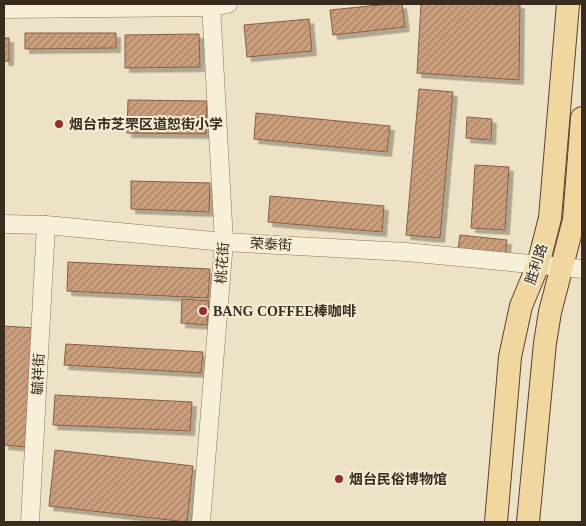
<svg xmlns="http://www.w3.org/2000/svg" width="586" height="526" viewBox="0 0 586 526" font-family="'Times New Roman','Noto Sans SC',serif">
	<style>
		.building { fill: url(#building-hatch); stroke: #875e42; filter: url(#shadow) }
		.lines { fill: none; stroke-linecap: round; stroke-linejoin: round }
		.minor-casing { stroke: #89745c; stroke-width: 19 }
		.major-casing { stroke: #574230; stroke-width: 24 }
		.minor { stroke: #f8efd9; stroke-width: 18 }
		.major { stroke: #f0d79f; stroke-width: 22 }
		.poi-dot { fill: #972d2d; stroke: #f5ecd5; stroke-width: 2 }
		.labels { text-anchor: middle; stroke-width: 4; stroke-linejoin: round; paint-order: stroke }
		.poi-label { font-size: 14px; font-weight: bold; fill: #392c1f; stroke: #f5ecd5; text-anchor: start }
		.street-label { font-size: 14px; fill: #392c1f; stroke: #f5ecd5 }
	</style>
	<defs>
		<pattern id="building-hatch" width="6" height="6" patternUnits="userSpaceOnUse" patternTransform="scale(1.25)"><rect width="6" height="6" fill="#cb9e7c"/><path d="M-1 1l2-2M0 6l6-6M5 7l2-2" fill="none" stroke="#a68165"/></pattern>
		<filter id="shadow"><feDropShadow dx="4.5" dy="4.5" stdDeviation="0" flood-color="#0004"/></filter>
	</defs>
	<rect width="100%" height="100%" fill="#eee2c6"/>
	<!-- building -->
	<g class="building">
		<path d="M 389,4 L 402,4 L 405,27 L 333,35 L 330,10 Z"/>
		<path d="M 421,4 L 520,4 L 519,80 L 417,73 Z"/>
		<path d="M 309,19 L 312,51 L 247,57 L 244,25 Z"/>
		<path d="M 25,33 L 116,33 L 116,48 L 25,49 Z"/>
		<path d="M 199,34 L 200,67 L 125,68 L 125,35 Z"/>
		<rect x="4" y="38" width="5" height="23"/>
		<path d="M 419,89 L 453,92 L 440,238 L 406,235 Z"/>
		<path d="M 128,100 L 207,101 L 206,134 L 127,133 Z"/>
		<path d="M 256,113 L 390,126 L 387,152 L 254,139 Z"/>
		<path d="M 467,117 L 492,119 L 491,140 L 466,138 Z"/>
		<path d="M 475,165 L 509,167 L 505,230 L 471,228 Z"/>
		<path d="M 131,181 L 210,183 L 209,212 L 131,209 Z"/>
		<path d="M 270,196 L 384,206 L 382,232 L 268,222 Z"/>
		<path d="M 460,235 L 507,240 L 505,255 L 458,250 Z"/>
		<path d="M 68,262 L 210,269 L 208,298 L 67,291 Z"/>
		<path d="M 182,299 L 209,301 L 207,325 L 181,323 Z"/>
		<path d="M 4,326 L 36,328 L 27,447 L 4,445 Z"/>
		<path d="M 66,344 L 203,352 L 201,373 L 64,365 Z"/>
		<path d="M 55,395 L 192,402 L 190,431 L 53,425 Z"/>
		<path d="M 55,450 L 193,466 L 187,522 L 49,506 Z"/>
	</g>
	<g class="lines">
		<defs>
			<g id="minor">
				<path d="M 4,9 L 212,7 L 228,4"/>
				<path d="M 4,224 L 46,225 L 224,242 L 406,252 L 582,269"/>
				<path d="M 30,522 L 46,225"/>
				<path d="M 201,522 L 224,242 L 211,4"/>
			</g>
			<g id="major">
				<path d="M 496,522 L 510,357 L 521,306 L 538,265 L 550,218 L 568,4"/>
				<path d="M 528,522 L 545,343 L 550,312 L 574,220 L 582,118"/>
			</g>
		</defs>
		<!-- minor casing -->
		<use href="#minor" class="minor-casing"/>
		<!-- major casing -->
		<use href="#major" class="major-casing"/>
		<!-- minor -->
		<use href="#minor" class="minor"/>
		<!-- major -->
		<use href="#major" class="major"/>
	</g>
	<!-- markers -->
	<g class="poi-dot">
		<circle cx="59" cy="124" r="5"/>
		<circle cx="203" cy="311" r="5"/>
		<circle cx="339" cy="479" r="5"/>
	</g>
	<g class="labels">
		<!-- poi labels -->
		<g class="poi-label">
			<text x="69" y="129">烟台市芝罘区道恕街小学</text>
			<text x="213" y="316">BANG COFFEE棒咖啡</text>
			<text x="349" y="484">烟台民俗博物馆</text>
		</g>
		<!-- street labels -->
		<g class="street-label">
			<text transform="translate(271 244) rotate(3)" y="5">荣泰街</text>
			<text transform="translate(222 263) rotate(-86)" y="5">桃花街</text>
			<text transform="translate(536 264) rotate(-72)" y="5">胜利路</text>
			<text transform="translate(38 374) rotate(-87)" y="5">毓祥街</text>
		</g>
	</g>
	<!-- border -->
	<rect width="586" height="526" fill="none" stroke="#392c1f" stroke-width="10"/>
</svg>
